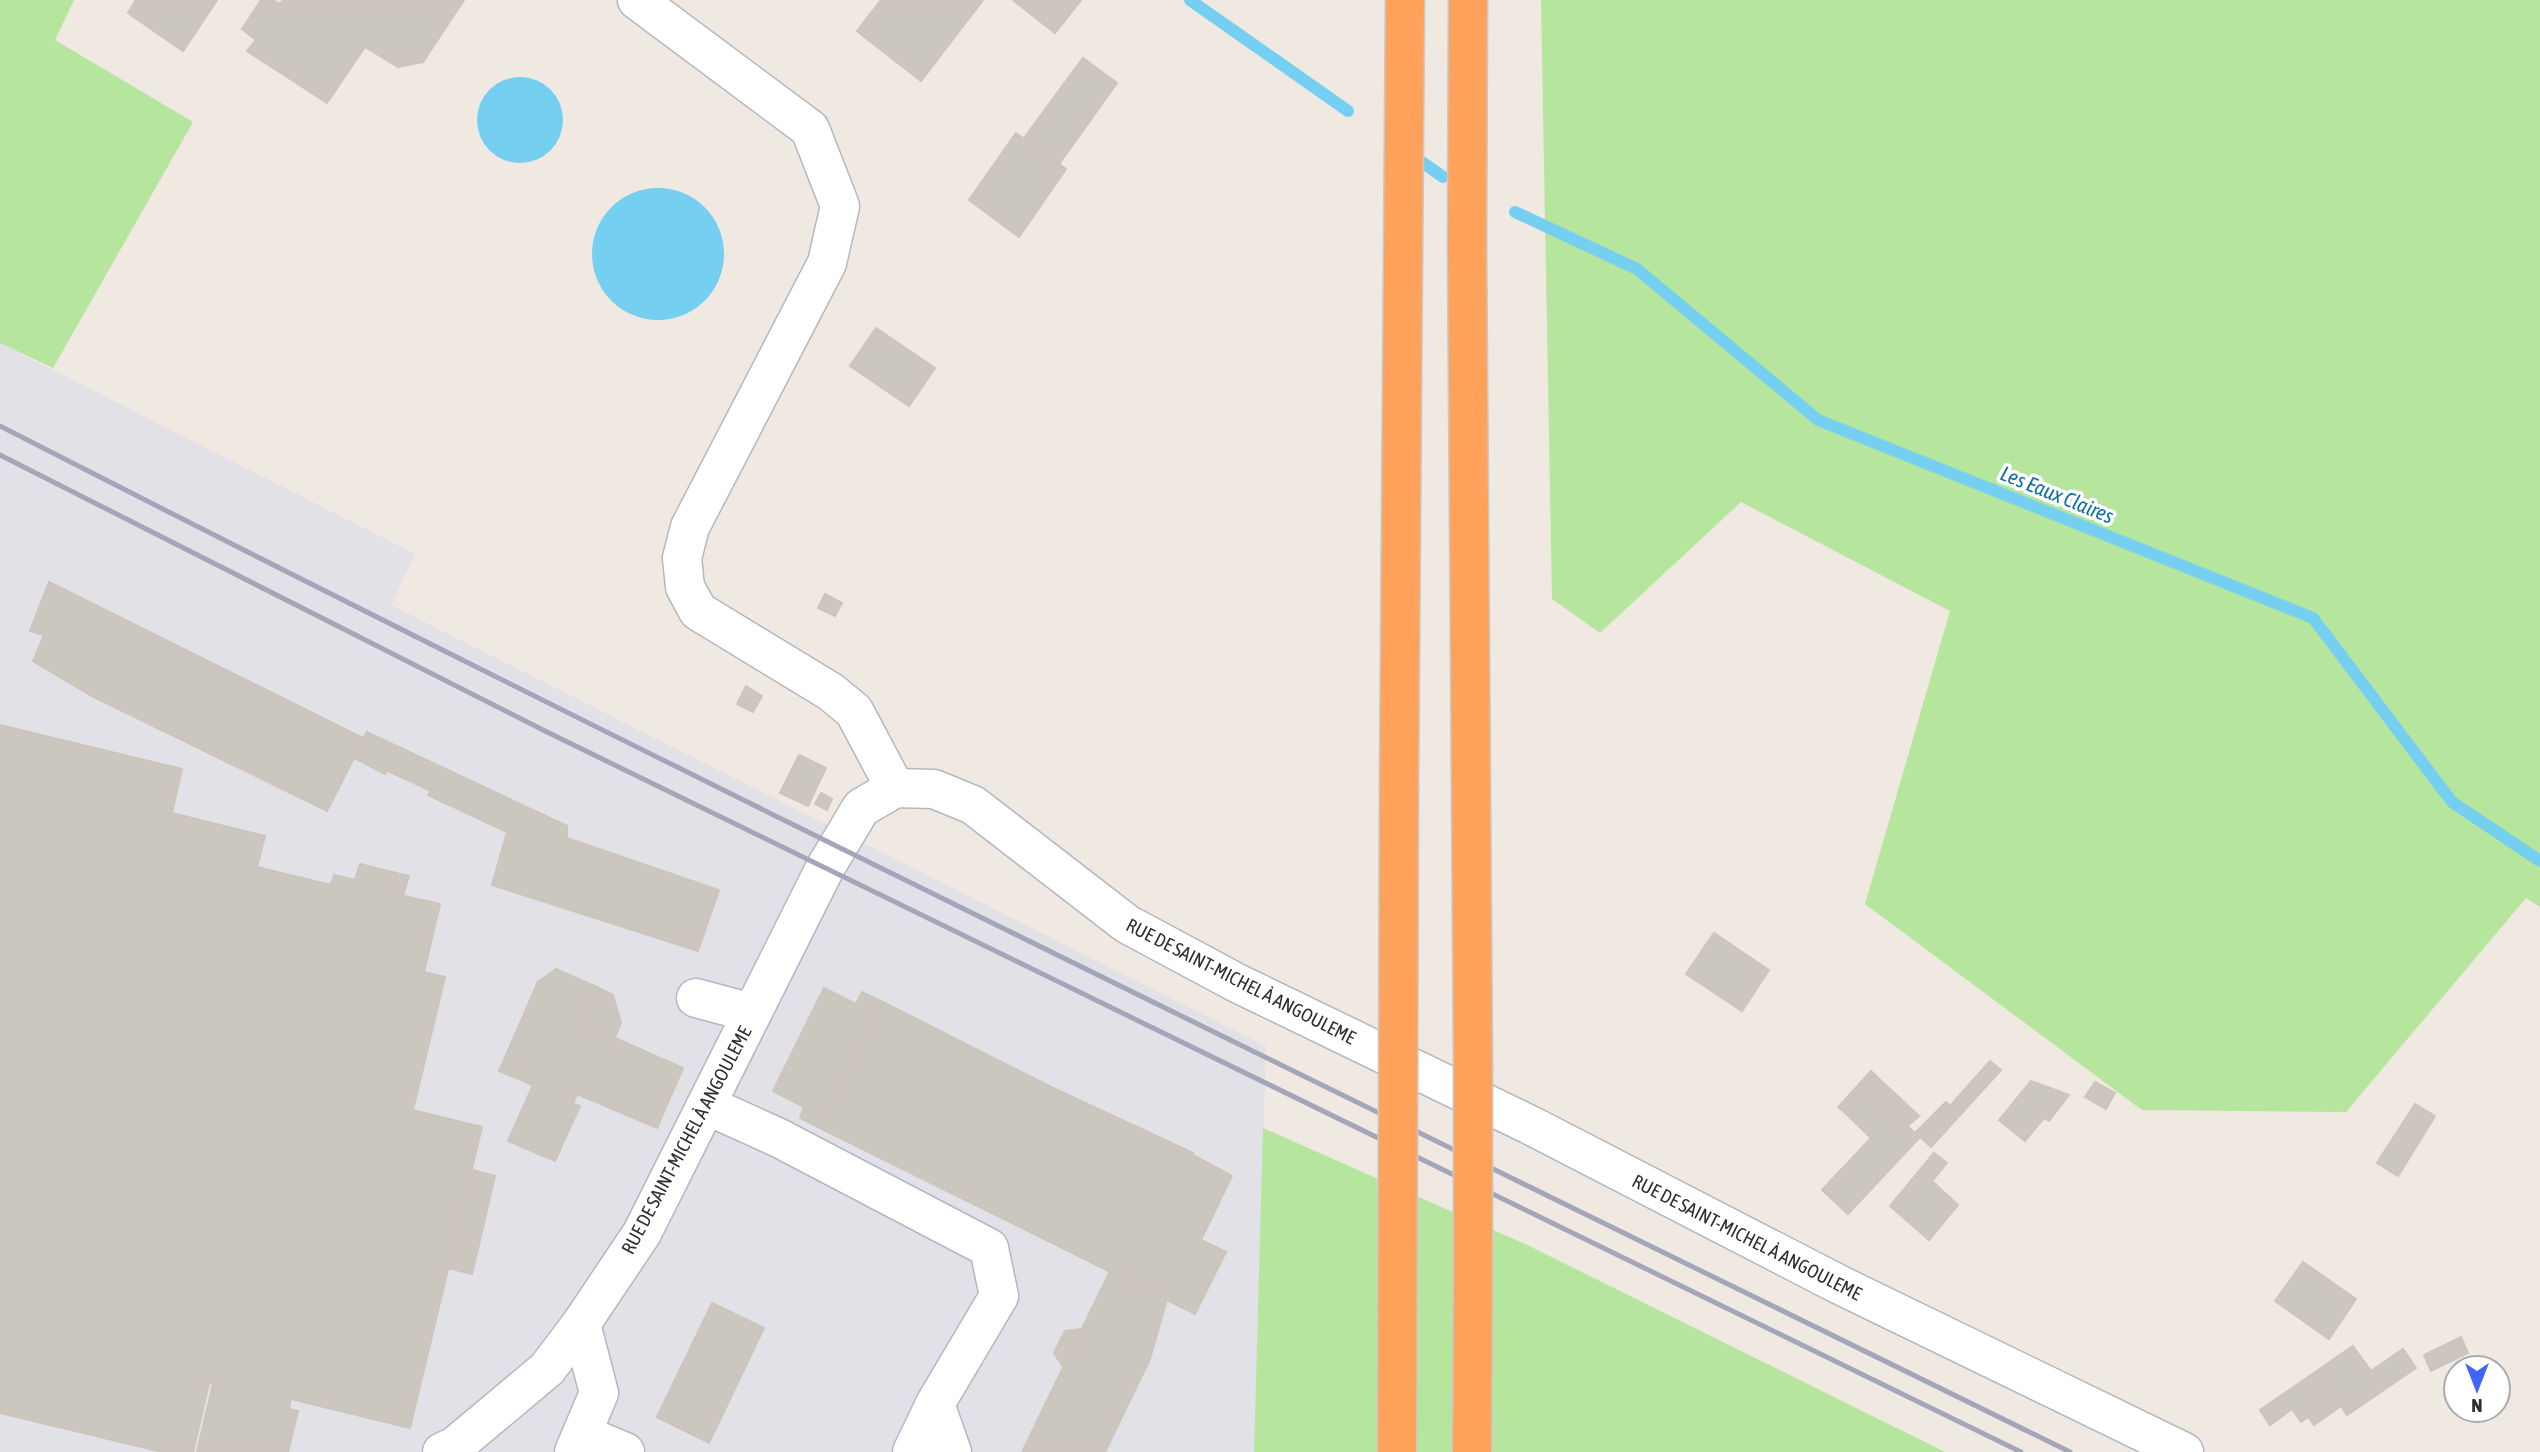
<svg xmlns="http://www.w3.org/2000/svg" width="2540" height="1452" viewBox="0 0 2540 1452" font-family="'Asap Condensed',sans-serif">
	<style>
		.industrial { fill: #e3e1e8 }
		.green { fill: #b6e59e }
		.water { fill: #75cff0 }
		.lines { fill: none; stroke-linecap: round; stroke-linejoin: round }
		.stream { stroke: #75cff0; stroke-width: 12 }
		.building { fill: #cbc7bf; stroke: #cbc5ba; stroke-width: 2 }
		.minor-casing { stroke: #b4b7c1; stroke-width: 41 }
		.highway-casing { stroke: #c9c9c9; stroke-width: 41 }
		.minor { stroke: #fff; stroke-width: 38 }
		.highway { stroke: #ffa35c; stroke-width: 38 }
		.rail { stroke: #a3a6b8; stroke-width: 5 }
		.highway-bridge-casing { stroke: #c9c9c9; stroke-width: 41; stroke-linecap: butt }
		.highway-bridge { stroke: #ffa35c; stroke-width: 38 }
		.labels { text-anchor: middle; stroke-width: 7; stroke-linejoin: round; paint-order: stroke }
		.street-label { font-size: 19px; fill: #2e2e2e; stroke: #fff }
		.water-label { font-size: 21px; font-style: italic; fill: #0d6fa3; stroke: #fff }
	</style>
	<rect width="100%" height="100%" fill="#efe9e1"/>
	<!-- industrial -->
	<path class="industrial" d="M 0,343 L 415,554 L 391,605 L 1266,1046 L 1254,1452 L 0,1452 Z"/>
	<!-- green -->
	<g class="green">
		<path d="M 0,0 L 74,0 L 55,40 L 193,122 L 53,368 L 0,343 Z"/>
		<path d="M 1541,0 L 2540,0 L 2540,907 L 2526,898 L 2346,1112 L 2142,1110 L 1865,904 L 1950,611 L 1741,502 L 1600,633 L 1552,599 Z"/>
		<path d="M 1263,1128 L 1525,1244 L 1945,1452 L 1254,1452 Z"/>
	</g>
	<!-- water -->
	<g class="water">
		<circle cx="520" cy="120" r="43"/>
		<circle cx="658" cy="254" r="66"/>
	</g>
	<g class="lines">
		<!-- stream -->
		<g class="stream">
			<path d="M 1190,0 L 1348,111"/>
			<path d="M 1422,162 L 1443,177"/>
			<path d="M 1515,212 L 1637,269 L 1818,420 L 2313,618 L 2452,802 L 2540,861"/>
		</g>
	</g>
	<!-- building -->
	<g class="building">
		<path d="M 136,0 L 217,0 L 183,51 L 128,13 Z"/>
		<path d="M 261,0 L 272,0 L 280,4 L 283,0 L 464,0 L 423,62 L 398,67 L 365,47 L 327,103 L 247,51 L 256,40 L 242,29 Z"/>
		<path d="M 881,0 L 983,0 L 921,81 L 857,31 Z"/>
		<path d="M 1013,0 L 1081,0 L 1055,33 Z"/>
		<path d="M 1083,58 L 1117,83 L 1059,164 L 1024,138 Z"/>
		<path d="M 1016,133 L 1066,169 L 1019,237 L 969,200 Z"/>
		<path d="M 876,328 L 935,368 L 909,406 L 850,366 Z"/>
		<path d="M 49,582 L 363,738 L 367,732 L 567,826 L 567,838 L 719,890 L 698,951 L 492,885 L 507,832 L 428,795 L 431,791 L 386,770 L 385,774 L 354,758 L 327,811 L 92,696 L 33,661 L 44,635 L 30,631 Z"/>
		<path d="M 825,594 L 842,603 L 835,616 L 818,608 Z"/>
		<path d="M 746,686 L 762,696 L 753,712 L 737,704 Z"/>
		<path d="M 0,725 L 182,769 L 172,813 L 265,836 L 257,867 L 331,885 L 334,875 L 355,880 L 360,864 L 396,873 L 391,893 L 440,904 L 424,972 L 445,977 L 413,1110 L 482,1127 L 410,1428 L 291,1399 L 289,1409 L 298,1411 L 288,1452 L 197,1452 L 213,1384 L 209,1383 L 193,1452 L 162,1452 L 0,1413 Z"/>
		<path d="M 799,755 L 826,768 L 808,806 L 780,793 Z"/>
		<path d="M 821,793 L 832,799 L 827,810 L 815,804 Z"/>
		<path d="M 396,873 L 409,876 L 403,896 L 391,893 Z"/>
		<path d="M 1714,933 L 1769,970 L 1742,1011 L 1686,974 Z"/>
		<path d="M 556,969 L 597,987 L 581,1023 L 683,1068 L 657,1128 L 577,1094 L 573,1104 L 580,1106 L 555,1161 L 508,1141 L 533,1085 L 516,1078 L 520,1070 L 503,1062 L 538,982 Z"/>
		<path d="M 597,987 L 613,995 L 621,1023 L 615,1037 L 581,1023 Z"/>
		<path d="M 824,988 L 856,1004 L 862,992 L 883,1002 L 820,1128 L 800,1118 L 804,1107 L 773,1091 Z"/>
		<path d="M 883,1002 L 1051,1087 L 1193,1153 L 1193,1155 L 1232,1176 L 1201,1240 L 1226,1252 L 1195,1314 L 820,1128 Z"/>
		<path d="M 1990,1061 L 2001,1070 L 1960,1115 L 1950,1106 Z"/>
		<path d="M 503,1062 L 520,1070 L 516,1078 L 499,1071 Z"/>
		<path d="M 1871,1071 L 1875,1075 L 1864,1086 L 1860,1083 Z"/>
		<path d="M 1875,1075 L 1919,1116 L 1908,1126 L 1864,1086 Z"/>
		<path d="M 2031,1081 L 2069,1095 L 2049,1121 L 2044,1118 L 2025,1141 L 1999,1120 Z"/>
		<path d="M 2095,1082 L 2115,1093 L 2106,1109 L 2085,1097 Z"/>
		<path d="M 1860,1083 L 1864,1086 L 1842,1110 L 1838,1107 Z"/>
		<path d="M 1864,1086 L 1915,1133 L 1946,1102 L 1960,1115 L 1931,1147 L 1920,1137 L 1848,1214 L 1822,1190 L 1871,1138 L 1842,1110 Z"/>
		<path d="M 2415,1104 L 2435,1116 L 2398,1176 L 2377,1163 Z"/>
		<path d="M 1934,1153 L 1947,1163 L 1932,1181 L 1958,1205 L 1929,1240 L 1890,1206 Z"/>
		<path d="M 472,1170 L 495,1176 L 472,1274 L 448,1268 Z"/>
		<path d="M 2303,1262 L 2356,1299 L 2329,1339 L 2275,1301 Z"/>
		<path d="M 1110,1271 L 1167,1299 L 1150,1359 L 1105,1452 L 1022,1452 Z"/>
		<path d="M 712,1303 L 764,1328 L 709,1443 L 657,1417 Z"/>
		<path d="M 1082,1329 L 1063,1367 L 1054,1353 L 1065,1331 Z"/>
		<path d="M 2461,1337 L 2468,1353 L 2431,1371 L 2424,1355 Z"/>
		<path d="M 2353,1346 L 2371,1371 L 2403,1349 L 2416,1368 L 2347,1415 L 2330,1390 L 2303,1409 L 2308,1417 L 2301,1422 L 2292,1409 L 2270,1425 L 2260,1410 Z"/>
		<path d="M 2330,1390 L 2341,1406 L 2314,1425 L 2303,1409 Z"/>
	</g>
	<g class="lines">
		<defs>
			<g id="minor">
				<path d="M 637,0 L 810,129 L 840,206 L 827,263 L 690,527 L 682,558 L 685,587 L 698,611 L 831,692 L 854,711 L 895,788"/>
				<path d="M 696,998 L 752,1013"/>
				<path d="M 706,1105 L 779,1138 L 989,1248 L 999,1296 L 935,1404 L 912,1452"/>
				<path d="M 935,1404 L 952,1452"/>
				<path d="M 582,1434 L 625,1452"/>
				<path d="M 442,1452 L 455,1446 L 547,1369 L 581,1324 L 642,1233 L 825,868 L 861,808 L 895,788 L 934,789 L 973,805 L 1127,924 L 1237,983 L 1530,1125 L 1840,1285 L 2184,1452"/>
				<path d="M 574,1452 L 599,1393 L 581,1324"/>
			</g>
			<g id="highway">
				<path d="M 1468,0 L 1467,245 L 1473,1064"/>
				<path d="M 1399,785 L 1405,0"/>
				<path d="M 1472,1452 L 1473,1293"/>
			</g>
		</defs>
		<!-- minor casing -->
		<use href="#minor" class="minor-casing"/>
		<!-- highway casing -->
		<use href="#highway" class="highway-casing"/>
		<!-- minor -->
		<use href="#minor" class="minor"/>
		<!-- highway -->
		<use href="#highway" class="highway"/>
		<!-- rail -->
		<g class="rail">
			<path d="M 0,426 C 686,777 1379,1112 2070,1452"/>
			<path d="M 0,455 L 545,731 L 2021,1452"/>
		</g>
		<defs>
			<g id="highway-bridge">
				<path d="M 1473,1064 L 1473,1293"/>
				<path d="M 1397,1452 L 1399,785"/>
			</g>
		</defs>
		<!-- highway-bridge casing -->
		<use href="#highway-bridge" class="highway-bridge-casing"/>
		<!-- highway-bridge -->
		<use href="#highway-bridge" class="highway-bridge"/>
	</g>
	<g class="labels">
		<!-- street labels -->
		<g class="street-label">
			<text transform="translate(1241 981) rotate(27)" y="7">RUE DE SAINT-MICHEL À ANGOULEME</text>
			<text transform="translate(686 1140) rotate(-62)" y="7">RUE DE SAINT-MICHEL À ANGOULEME</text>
			<text transform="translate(1747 1237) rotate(27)" y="7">RUE DE SAINT-MICHEL À ANGOULEME</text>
		</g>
		<!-- water labels -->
		<g class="water-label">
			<text transform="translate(2057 495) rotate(22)" y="7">Les Eaux Claires</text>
		</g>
	</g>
	<!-- north arrow -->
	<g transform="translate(2477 1389) rotate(180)"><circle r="33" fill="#ffffff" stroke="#ababab" stroke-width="2"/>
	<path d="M0-5L12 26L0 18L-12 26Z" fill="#4264fb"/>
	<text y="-10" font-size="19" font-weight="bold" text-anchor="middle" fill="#2e2e2e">N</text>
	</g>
</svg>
